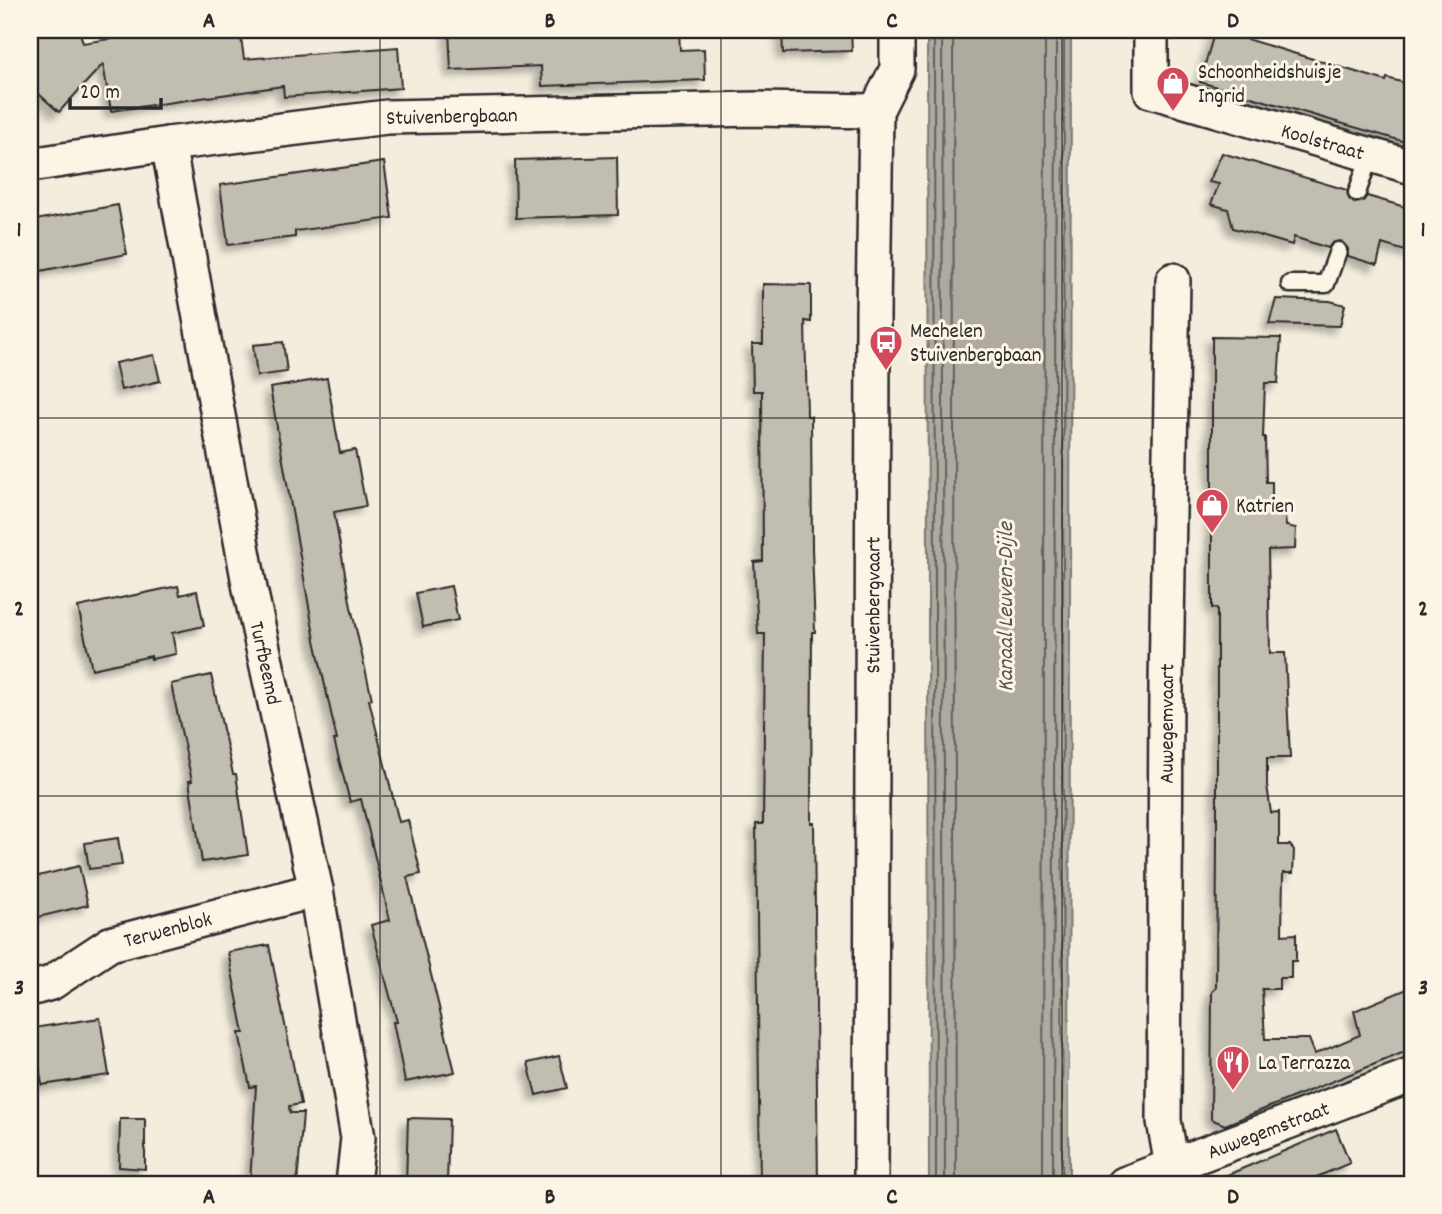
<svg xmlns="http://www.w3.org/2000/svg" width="1442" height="1214" viewBox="0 0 1442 1214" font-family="Dekko,sans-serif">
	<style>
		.water { fill: #afaaa0; stroke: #7a7771; stroke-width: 2 }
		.pier { fill: #f4edde }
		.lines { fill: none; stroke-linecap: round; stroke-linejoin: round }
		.shore { stroke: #605e5a; stroke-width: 2 }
		.building { fill: #c2bdb1; stroke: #2b2b2b; stroke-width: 2; filter: url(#shadow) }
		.lane-casing { stroke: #2b2b2b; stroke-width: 21 }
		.street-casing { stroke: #2b2b2b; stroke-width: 38 }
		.lane { stroke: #fcf5e5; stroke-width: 16 }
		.street { stroke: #fcf5e5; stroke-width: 33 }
		.grid { fill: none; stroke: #2b2b2b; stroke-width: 2; stroke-opacity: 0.55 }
		.labels { text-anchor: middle; stroke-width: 6; stroke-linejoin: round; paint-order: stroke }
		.poi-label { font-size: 21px; fill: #2b2b2b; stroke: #fcf5e5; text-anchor: start }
		.street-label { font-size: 21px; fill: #2b2b2b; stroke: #fcf5e5 }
		.water-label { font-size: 23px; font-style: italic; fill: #595754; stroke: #fcf5e5 }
		.neatline { fill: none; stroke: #2b2b2b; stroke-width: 2.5 }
		.grid-label { font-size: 23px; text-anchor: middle; font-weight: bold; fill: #2b2b2b }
	</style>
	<defs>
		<filter id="shadow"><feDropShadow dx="-6" dy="6" stdDeviation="3.5" flood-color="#0004"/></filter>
	</defs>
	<rect width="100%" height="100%" fill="#f4edde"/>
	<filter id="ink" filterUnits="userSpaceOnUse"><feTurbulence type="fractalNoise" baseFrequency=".0143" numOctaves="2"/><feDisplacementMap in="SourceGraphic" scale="14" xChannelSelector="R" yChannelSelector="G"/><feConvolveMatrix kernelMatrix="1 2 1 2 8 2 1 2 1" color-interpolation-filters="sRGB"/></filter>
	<g filter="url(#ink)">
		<!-- water -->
		<path class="water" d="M 927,30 L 1071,30 L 1069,1184 L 929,1184 Z"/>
		<!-- pier -->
		<path class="pier" d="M 1069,1021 L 1073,1021 L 1072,1136 L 1069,1136 Z"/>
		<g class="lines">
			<!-- shore -->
			<g class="shore">
				<path d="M 934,30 L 936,1184"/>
				<path d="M 942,30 L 945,1184"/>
				<path d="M 953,30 L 956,1184"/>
				<path d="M 1043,1184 L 1045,30"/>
				<path d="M 1053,1184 L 1056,30"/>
				<path d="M 1062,1184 L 1064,30"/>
			</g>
		</g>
		<!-- building -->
		<g class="building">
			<path d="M 30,30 L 79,30 L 83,43 L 171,30 L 240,30 L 244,59 L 398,47 L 401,88 L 284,97 L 283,86 L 111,111 L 103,64 L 59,112 L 30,86 Z"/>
			<path d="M 449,30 L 679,30 L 680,50 L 704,49 L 705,80 L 542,86 L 541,66 L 451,70 Z"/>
			<path d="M 782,30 L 851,30 L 852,51 L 783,53 Z"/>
			<path d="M 1215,30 L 1244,30 L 1243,38 L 1386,81 L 1387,78 L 1412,85 L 1412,144 L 1200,82 Z"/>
			<path d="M 1222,153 L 1347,190 L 1349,199 L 1354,203 L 1363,201 L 1367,196 L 1412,209 L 1412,253 L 1382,244 L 1377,265 L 1348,256 L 1348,249 L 1341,241 L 1332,243 L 1328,248 L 1294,237 L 1292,245 L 1233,228 L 1228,209 L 1211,204 L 1219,184 L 1209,182 Z"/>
			<path d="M 617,157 L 618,215 L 516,218 L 515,160 Z"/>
			<path d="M 384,162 L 392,218 L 295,231 L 295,237 L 228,245 L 220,185 Z"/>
			<path d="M 118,205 L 127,254 L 30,273 L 30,221 Z"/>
			<path d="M 763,284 L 811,285 L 811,322 L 805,321 L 807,416 L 811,416 L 812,548 L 815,632 L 812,632 L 811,823 L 814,823 L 818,1184 L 760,1184 L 756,824 L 763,824 L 765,634 L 758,634 L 754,562 L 763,561 L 762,391 L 753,391 L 752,344 L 763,344 Z"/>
			<path d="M 1276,299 L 1330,301 L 1345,305 L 1340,326 L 1269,324 Z"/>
			<path d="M 1212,337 L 1281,338 L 1278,383 L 1265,383 L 1263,437 L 1265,437 L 1266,482 L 1272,482 L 1272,504 L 1284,506 L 1286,526 L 1296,528 L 1295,549 L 1268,550 L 1270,653 L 1285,653 L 1290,758 L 1267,758 L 1267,785 L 1271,813 L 1279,812 L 1279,845 L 1290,845 L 1294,850 L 1293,873 L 1283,873 L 1282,935 L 1296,934 L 1296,961 L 1291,961 L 1291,978 L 1279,978 L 1279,989 L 1262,989 L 1265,1039 L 1309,1039 L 1315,1054 L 1360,1035 L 1354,1011 L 1412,987 L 1412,1049 L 1225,1125 L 1211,1119 L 1212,992 L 1216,988 L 1217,845 L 1217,608 L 1212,608 Z"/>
			<path d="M 283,342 L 287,372 L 257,376 L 253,345 Z"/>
			<path d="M 154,355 L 160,381 L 121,390 L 115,363 Z"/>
			<path d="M 327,378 L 340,453 L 355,450 L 366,506 L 334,512 L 351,607 L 372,699 L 369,700 L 399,822 L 408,820 L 421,874 L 407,877 L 455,1072 L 405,1082 L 393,1022 L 397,1022 L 371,925 L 390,920 L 361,799 L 350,802 L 334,740 L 337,740 L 315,640 L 270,388 Z"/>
			<path d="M 178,586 L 180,595 L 197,591 L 204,626 L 172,633 L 176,654 L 151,659 L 151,656 L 92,669 L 78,607 Z"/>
			<path d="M 451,586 L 458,620 L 423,627 L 416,593 Z"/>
			<path d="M 211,675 L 233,774 L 236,774 L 248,855 L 202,862 L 189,781 L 192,781 L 171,684 Z"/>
			<path d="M 118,838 L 122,865 L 89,869 L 85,843 Z"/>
			<path d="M 79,866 L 88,905 L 30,919 L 30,878 Z"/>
			<path d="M 269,945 L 301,1104 L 289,1106 L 290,1113 L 303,1113 L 297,1184 L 250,1183 L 256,1086 L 250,1087 L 239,1033 L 244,1033 L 228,952 Z"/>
			<path d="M 100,1018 L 109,1075 L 42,1085 L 33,1028 Z"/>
			<path d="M 559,1056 L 567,1088 L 536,1095 L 528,1063 Z"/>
			<path d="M 408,1118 L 449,1119 L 447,1184 L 406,1184 Z"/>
			<path d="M 120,1119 L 145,1119 L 145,1169 L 119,1167 Z"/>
			<path d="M 1336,1129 L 1350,1163 L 1300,1184 L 1206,1184 Z"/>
		</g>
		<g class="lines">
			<defs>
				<g id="lane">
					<path d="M 1357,193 L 1370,155"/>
					<path d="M 1290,284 L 1326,284 L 1338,251"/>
				</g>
				<g id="street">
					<path id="s1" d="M 1151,30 L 1151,91 L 1412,167"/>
					<path id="s2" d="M 168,144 L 250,589 L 316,890 L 358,1138 L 353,1184"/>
					<path id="s3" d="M 30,165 L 168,144 L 387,117 L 756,109 L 876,111"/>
					<path id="s4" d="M 30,989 L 51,983 L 110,944 L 316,890"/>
					<path id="s5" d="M 1172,1166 L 1164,1121 L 1166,685 L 1173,280"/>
					<path id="s6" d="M 871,1184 L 873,314 L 876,111 L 897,69 L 897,30"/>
					<path id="s7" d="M 1124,1184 L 1412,1075"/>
				</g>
			</defs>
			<!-- lane casing -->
			<use href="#lane" class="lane-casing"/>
			<!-- street casing -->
			<use href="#street" class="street-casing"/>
			<!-- lane -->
			<use href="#lane" class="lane"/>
			<!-- street -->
			<use href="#street" class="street"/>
		</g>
	</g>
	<!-- grid -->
	<path class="grid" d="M 380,30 L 380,1184M 721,30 L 721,1184M 1062,30 L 1062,1184M 30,418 L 1412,418M 30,796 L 1412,796"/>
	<!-- icons -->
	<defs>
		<symbol id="shop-pin" viewBox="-11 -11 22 30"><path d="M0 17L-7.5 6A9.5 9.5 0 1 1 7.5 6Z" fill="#d1495b" stroke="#fcf5e5"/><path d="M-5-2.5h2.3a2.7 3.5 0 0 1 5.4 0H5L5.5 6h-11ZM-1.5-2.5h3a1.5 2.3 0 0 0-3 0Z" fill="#fff"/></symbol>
		<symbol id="bus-pin" viewBox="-11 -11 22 30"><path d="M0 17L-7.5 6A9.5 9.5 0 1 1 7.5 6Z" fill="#d1495b" stroke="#fcf5e5"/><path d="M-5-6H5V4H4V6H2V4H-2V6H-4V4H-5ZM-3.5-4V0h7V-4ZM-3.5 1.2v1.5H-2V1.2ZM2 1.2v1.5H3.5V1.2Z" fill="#fff"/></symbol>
		<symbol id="restaurant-pin" viewBox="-11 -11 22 30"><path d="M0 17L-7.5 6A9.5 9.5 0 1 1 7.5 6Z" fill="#d1495b" stroke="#fcf5e5"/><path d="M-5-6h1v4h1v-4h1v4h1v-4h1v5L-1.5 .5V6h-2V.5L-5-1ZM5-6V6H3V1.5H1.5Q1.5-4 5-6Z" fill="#fff"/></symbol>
	</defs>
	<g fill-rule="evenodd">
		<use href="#shop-pin" x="1154" y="64" width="38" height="52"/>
		<use href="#bus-pin" x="867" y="323" width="38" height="52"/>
		<use href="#shop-pin" x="1193" y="486" width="38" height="52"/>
		<use href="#restaurant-pin" x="1214" y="1043" width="38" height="52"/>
	</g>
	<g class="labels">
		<!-- poi labels -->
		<g class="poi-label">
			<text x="1198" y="78">Schoonheidshuisje<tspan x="1198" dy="24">Ingrid</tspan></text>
			<text x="910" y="337">Mechelen<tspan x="910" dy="24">Stuivenbergbaan</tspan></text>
			<text x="1236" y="512">Katrien</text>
			<text x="1258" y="1069">La Terrazza</text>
		</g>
		<!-- street labels -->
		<g class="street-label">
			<text dy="7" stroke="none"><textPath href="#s3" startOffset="425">Stuivenbergbaan</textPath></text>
			<text dy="7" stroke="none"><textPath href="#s1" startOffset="240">Koolstraat</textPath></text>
			<text dy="7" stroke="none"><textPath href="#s6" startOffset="579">Stuivenbergvaart</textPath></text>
			<text dy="7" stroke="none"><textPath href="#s2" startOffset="528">Turfbeemd</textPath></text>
			<text dy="7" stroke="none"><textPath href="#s5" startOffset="443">Auwegemvaart</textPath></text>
			<text dy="7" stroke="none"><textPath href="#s4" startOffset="152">Terwenblok</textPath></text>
			<text dy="7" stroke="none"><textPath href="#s7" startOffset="154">Auwegemstraat</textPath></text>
		</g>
		<!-- water labels -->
		<g class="water-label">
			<text transform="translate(1004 607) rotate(-90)" y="8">Kanaal Leuven-Dijle</text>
		</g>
	</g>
	<!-- margin -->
	<rect width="1442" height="1214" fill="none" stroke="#fcf5e5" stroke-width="77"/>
	<!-- scale -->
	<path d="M70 98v10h91v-10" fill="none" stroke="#2b2b2b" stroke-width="3.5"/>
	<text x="80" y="98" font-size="21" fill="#2b2b2b" stroke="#fcf5e5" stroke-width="5" paint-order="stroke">20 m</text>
	<rect x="38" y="38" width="1366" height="1138" class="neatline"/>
	<g class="grid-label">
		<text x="209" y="27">A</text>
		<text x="550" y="27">B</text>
		<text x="892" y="27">C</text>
		<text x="1233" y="27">D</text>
		<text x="19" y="236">1</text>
		<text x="1423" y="236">1</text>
		<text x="19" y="615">2</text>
		<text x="1423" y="615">2</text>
		<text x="19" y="994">3</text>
		<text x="1423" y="994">3</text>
		<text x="209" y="1203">A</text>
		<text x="550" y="1203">B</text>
		<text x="892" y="1203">C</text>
		<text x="1233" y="1203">D</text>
	</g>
</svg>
